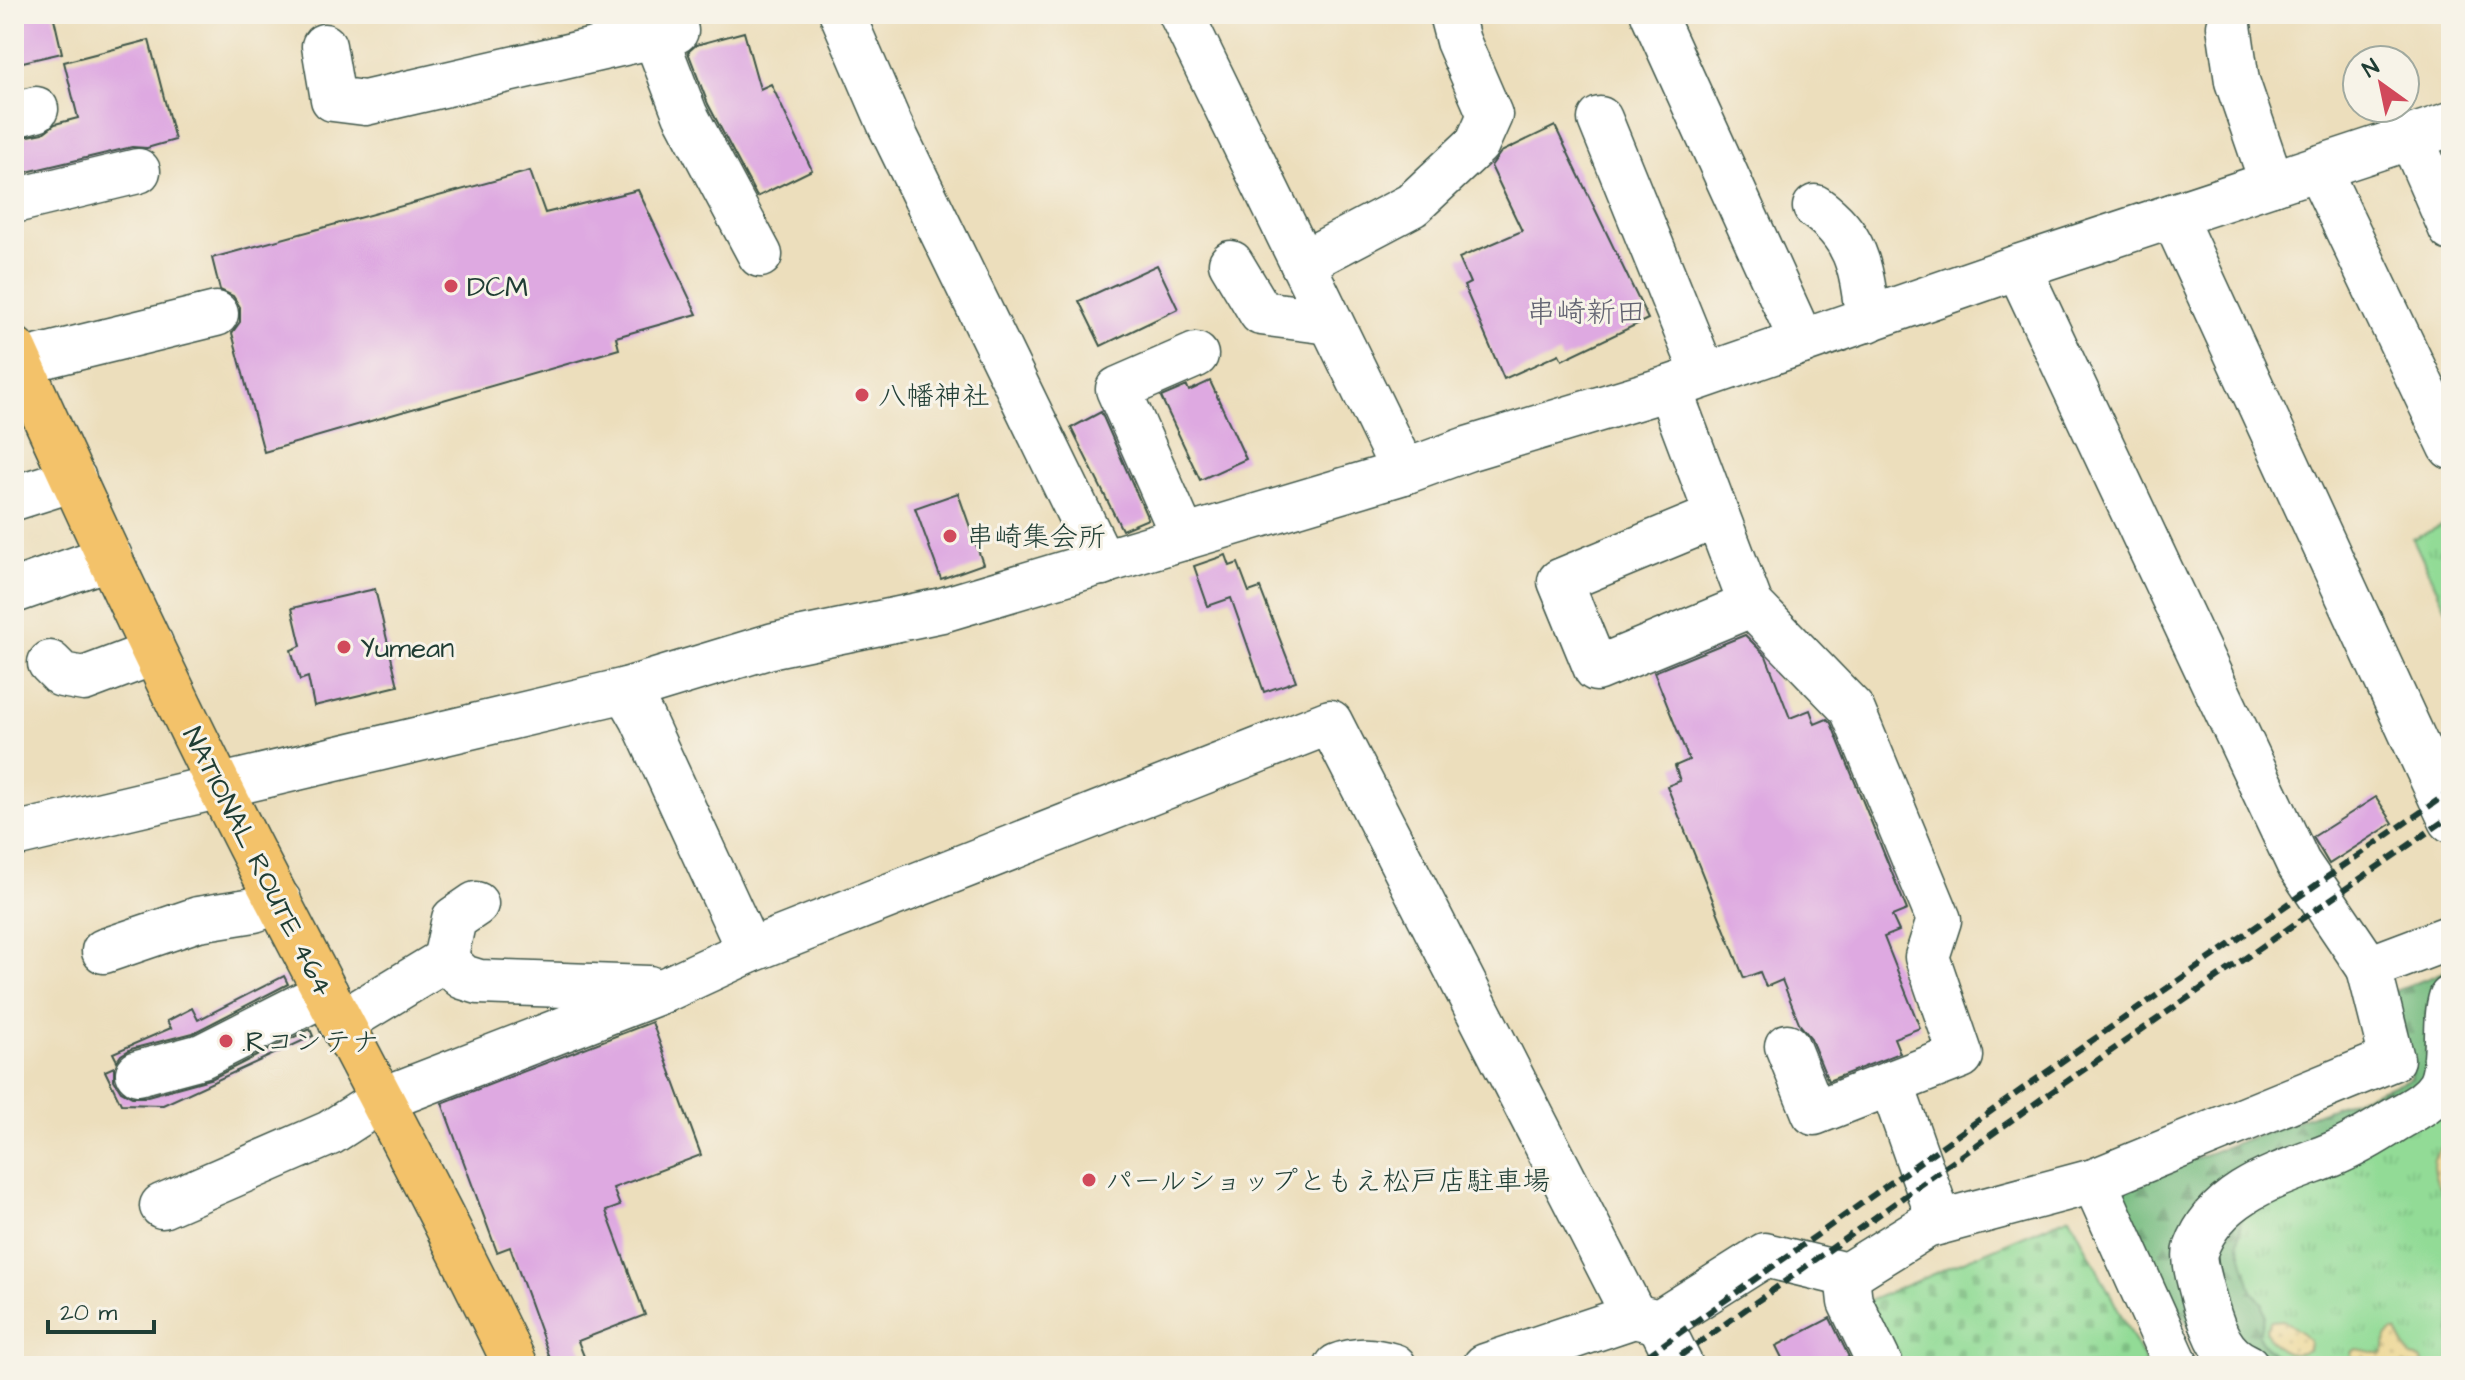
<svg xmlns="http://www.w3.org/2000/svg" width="2465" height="1380" viewBox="0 0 2465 1380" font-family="'Architects Daughter','Klee One',sans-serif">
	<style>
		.grass { fill: url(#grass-tufts); stroke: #588c65; stroke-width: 2 }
		.forest { fill: url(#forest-firs); stroke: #4a7c5a; stroke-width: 2 }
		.sand { fill: url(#sand-dots); stroke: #868c69; stroke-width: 2 }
		.cemetery { fill: url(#cemetery-stones); stroke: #588c65; stroke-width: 2 }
		.building { fill: #dea9e1 }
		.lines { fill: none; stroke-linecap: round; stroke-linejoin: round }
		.minor-casing { stroke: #3e5548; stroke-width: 47 }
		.highway-casing { stroke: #3e5548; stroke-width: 47 }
		.minor { stroke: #fff; stroke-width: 44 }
		.highway { stroke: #f3c26a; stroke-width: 44 }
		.rail { stroke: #1f3d34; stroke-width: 6; stroke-dasharray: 12 6; stroke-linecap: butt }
		.poi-dot { fill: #d1495b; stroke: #f7f3e8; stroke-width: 3 }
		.labels { text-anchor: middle; stroke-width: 6; stroke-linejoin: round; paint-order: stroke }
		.poi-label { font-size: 28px; fill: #1f3d34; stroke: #f7f3e8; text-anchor: start }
		.street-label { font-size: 28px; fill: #1f3d34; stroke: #f7f3e8 }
		.neighbourhood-label { font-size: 30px; fill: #626371; stroke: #f7f3e8 }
	</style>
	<defs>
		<pattern id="grass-tufts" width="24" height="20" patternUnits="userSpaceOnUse" patternTransform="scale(2)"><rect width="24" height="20" fill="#92db96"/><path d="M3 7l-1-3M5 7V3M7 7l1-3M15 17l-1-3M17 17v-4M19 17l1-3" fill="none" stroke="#7dbd82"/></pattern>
		<pattern id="forest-firs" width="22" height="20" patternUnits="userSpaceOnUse" patternTransform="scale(2)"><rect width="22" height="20" fill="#75bb7f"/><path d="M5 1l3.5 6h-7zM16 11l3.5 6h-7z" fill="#5f9969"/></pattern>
		<pattern id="sand-dots" width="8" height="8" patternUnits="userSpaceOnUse" patternTransform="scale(2)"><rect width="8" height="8" fill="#eeda9e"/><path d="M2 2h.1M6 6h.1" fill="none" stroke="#ccbc89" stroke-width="1.8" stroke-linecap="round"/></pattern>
		<pattern id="cemetery-stones" width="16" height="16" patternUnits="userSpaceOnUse" patternTransform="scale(2)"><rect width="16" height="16" fill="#92db96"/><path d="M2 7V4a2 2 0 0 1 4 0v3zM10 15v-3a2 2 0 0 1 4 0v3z" fill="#7dbd82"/></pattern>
	</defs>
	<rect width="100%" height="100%" fill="#f7f3e8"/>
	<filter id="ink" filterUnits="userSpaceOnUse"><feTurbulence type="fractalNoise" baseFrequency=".0125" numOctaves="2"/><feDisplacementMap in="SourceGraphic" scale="16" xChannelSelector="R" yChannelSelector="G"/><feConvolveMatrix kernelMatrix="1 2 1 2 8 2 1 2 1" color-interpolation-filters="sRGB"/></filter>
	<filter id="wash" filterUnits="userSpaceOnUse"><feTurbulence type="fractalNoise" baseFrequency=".006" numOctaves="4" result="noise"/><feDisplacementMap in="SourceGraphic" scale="32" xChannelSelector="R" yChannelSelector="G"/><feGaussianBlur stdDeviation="1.8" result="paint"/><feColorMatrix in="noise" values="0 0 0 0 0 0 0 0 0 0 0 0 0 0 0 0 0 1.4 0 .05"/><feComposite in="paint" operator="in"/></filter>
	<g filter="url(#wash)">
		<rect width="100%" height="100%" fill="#ecdebc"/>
		<!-- grass -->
		<g class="grass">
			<path d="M 2451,521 L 2451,609 L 2447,611 L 2413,539 Z"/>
			<path d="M 2451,969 L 2451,1366 L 2211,1366 L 2113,1189 L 2412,1078 L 2396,991 Z"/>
		</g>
		<!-- forest -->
		<path class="forest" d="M 2451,969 L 2451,1086 L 2243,1208 L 2238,1242 L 2252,1291 L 2263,1304 L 2265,1315 L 2258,1335 C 2265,1350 2282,1364 2300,1365 C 2308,1365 2311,1363 2319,1366 L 2211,1366 L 2113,1189 L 2412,1078 L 2396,991 Z"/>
		<!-- sand -->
		<g class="sand">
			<path d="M 2451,1142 L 2451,1186 L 2448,1188 L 2440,1187 C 2429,1169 2430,1151 2451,1142 Z"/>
			<path d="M 2283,1320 L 2302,1333 L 2309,1342 L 2308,1350 C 2289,1358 2271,1349 2266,1329 L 2271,1321 Z"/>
			<path d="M 2392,1332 L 2397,1332 L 2411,1357 L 2420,1359 L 2425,1366 L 2352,1365 L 2351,1352 L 2357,1349 L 2382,1354 L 2385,1349 L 2386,1337 Z"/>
		</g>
		<!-- cemetery -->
		<path class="cemetery" d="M 2070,1216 L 2147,1366 L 1856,1366 L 1884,1351 L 1862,1304 Z"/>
		<g id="blocks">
			<!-- building -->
			<g class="building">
				<path d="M 14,14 L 53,14 L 62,53 L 14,64 Z"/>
				<path d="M 744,32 L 760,89 L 771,84 L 812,170 L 757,197 L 708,104 L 688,52 L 696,45 Z"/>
				<path d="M 149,40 L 175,140 L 147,148 L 132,147 L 14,175 L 14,139 L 43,133 L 55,124 L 78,118 L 64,62 Z"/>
				<path d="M 1555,126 L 1648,319 L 1562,360 L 1559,354 L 1504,379 L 1464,286 L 1470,283 L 1459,258 L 1522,231 L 1491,166 L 1501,152 Z"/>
				<path d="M 530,171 L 545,213 L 638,190 L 697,314 L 616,337 L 619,349 L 264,452 L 232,333 L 240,322 L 240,307 L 233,296 L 220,290 L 212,258 Z"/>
				<path d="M 1157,265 L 1178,309 L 1101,346 L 1079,301 Z"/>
				<path d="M 1210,381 L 1246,459 L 1200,480 L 1161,397 L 1187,386 L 1189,391 Z"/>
				<path d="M 1101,412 L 1148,519 L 1122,530 L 1071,428 Z"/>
				<path d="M 958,493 L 983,564 L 941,579 L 915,508 Z"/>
				<path d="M 1226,555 L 1230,566 L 1238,563 L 1249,592 L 1260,588 L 1296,681 L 1264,692 L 1231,598 L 1208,606 L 1194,566 Z"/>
				<path d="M 375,589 L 398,686 L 314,706 L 308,677 L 300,680 L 291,650 L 301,646 L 292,608 Z"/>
				<path d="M 1745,635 L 1766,656 L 1790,718 L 1810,710 L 1815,724 L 1827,719 L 1831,723 L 1907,910 L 1892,916 L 1899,931 L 1884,937 L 1920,1028 L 1894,1038 L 1900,1053 L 1828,1081 L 1810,1037 L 1800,1025 L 1782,980 L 1766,987 L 1760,972 L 1744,978 L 1667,786 L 1680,781 L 1675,766 L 1689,760 L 1654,672 Z"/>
				<path d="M 2376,797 L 2393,823 L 2329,864 L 2313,837 Z"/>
				<path d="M 284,976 L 288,984 L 193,1033 L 131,1049 L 121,1055 L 117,1061 L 113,1053 L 171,1028 L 167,1021 L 192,1008 L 198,1020 Z"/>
				<path d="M 652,1022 L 701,1155 L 613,1188 L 620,1206 L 606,1211 L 645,1315 L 578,1341 L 585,1359 L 566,1366 L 553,1366 L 510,1247 L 497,1252 L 442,1103 Z"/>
				<path d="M 310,1029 L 313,1036 L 163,1105 L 121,1104 L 105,1071 L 114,1067 L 114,1080 L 121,1091 L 132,1097 L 144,1097 L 213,1078 Z"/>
				<path d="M 1830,1318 L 1849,1357 L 1831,1366 L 1786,1366 L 1776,1346 Z"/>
			</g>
		</g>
	</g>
	<g filter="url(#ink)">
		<use href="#blocks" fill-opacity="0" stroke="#3e5548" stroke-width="2"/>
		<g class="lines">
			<defs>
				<g id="minor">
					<path d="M 842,14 L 890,125 L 1103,563"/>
					<path d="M 1181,14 L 1404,472"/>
					<path d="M 1653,14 L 1802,342"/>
					<path d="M 2229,26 L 2237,81 L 2272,183"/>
					<path d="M 655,36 L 685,114 L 760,255"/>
					<path d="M 324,46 L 333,99 L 365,103 L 676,31 L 672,14"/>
					<path d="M 14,115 L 36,109"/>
					<path d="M 1600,119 L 1704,375"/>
					<path d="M 2411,137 L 2451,229"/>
					<path d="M 2318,168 L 2451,447"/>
					<path d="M 14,201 L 138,171"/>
					<path d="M 1815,207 C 1859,238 1861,270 1868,320"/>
					<path d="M 2173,216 L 2451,820"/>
					<path d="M 1231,263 L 1261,313 L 1330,322"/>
					<path d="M 1302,263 L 1412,205 L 1477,144 L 1490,115 L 1458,41 L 1451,14"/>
					<path d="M 2018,267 L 2298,863 L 2369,968"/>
					<path d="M 20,362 L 216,314"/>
					<path d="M 1669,388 L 1751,605 L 1852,709 L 1939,920 L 1927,957 L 1961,1056 L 1814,1113 L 1787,1046"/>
					<path d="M 14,498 L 74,479"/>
					<path d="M 1717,516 L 1560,581 L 1596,669 L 1751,605"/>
					<path d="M 1184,538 L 1118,389 L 1196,355"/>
					<path d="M 14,591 L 110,557"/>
					<path d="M 50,663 L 62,675 L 84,679 L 140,658 L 151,644"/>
					<path d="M 626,690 L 642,718 L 749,951"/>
					<path d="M 14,835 L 626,690 L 774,645 L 942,610 L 1404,472 L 1467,449 L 1669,388 L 2018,267 L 2451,124"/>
					<path d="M 104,951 L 198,919 L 254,910 L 279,901"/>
					<path d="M 445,960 L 463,977 L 479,982 L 649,988"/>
					<path d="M 341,1023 L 445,960 L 454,919 L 476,904"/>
					<path d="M 138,1073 L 202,1056 L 326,993"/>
					<path d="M 1891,1083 L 1940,1222"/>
					<path d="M 2094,1181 L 2177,1366"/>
					<path d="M 162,1206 L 330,1133 L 381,1100 L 667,989 L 749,951 L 1330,722 L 1634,1316"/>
					<path d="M 1847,1275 L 1850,1302 L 1881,1366"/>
					<path d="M 1659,1322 L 1681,1366"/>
					<path d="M 1337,1366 C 1358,1358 1373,1360 1394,1366"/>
					<path d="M 1485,1366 L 1634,1316 L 1659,1322 L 1765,1255 L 1847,1275 L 1926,1226 L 2094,1181 L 2392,1059 L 2369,968 L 2451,937"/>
					<path d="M 2247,1366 C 2220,1355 2213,1328 2205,1303 C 2202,1291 2192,1260 2196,1249 C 2217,1191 2279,1175 2331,1155 C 2353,1146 2375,1133 2395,1120 C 2410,1111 2429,1103 2439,1087 C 2452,1065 2443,1023 2451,998"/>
				</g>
				<path id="highway" d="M 14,349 C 89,516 166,682 249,845 C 338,1019 432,1190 516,1366"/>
			</defs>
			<!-- minor casing -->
			<use href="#minor" class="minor-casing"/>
			<!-- highway casing -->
			<use href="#highway" class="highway-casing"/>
			<!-- minor -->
			<use href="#minor" class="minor"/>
			<!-- highway -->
			<use href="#highway" class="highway"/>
			<!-- rail -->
			<g class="rail">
				<path d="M 1633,1366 L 2028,1085 L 2451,791"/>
				<path d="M 1666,1366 L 2040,1100 L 2451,816"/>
			</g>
		</g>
	</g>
	<!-- markers -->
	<g class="poi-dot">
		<circle cx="451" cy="286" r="8"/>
		<circle cx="862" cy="395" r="8"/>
		<circle cx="950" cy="536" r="8"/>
		<circle cx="344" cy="647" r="8"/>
		<circle cx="226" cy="1041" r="8"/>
		<circle cx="1089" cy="1180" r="8"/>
	</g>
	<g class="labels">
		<!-- poi labels -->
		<g class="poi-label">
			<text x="467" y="296">DCM</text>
			<text x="878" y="405">八幡神社</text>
			<text x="966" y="546">串崎集会所</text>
			<text x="360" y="657">Yumean</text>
			<text x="242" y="1051">.Rコンテナ</text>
			<text x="1105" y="1190">パールショップともえ松戸店駐車場</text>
		</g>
		<!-- street labels -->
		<g class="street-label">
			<text transform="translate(259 861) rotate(63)" y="10">NATIONAL ROUTE 464</text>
		</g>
		<!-- neighbourhood labels -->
		<g class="neighbourhood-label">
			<text x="1586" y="322">串崎新田</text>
		</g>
	</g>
	<!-- margin -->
	<rect width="2465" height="1380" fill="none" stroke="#f7f3e8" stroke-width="48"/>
	<!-- north arrow -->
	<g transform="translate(2381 84) rotate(327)"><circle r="38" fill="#f7f3e8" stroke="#a1aaa0" stroke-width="2"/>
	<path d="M0-6L14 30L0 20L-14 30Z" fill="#d1495b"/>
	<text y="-12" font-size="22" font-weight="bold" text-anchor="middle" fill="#1f3d34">N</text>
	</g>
	<!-- scale -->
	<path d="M48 1320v12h106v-12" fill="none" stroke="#1f3d34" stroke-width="4"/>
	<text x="60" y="1320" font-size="24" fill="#1f3d34" stroke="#f7f3e8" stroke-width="6" paint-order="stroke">20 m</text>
</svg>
